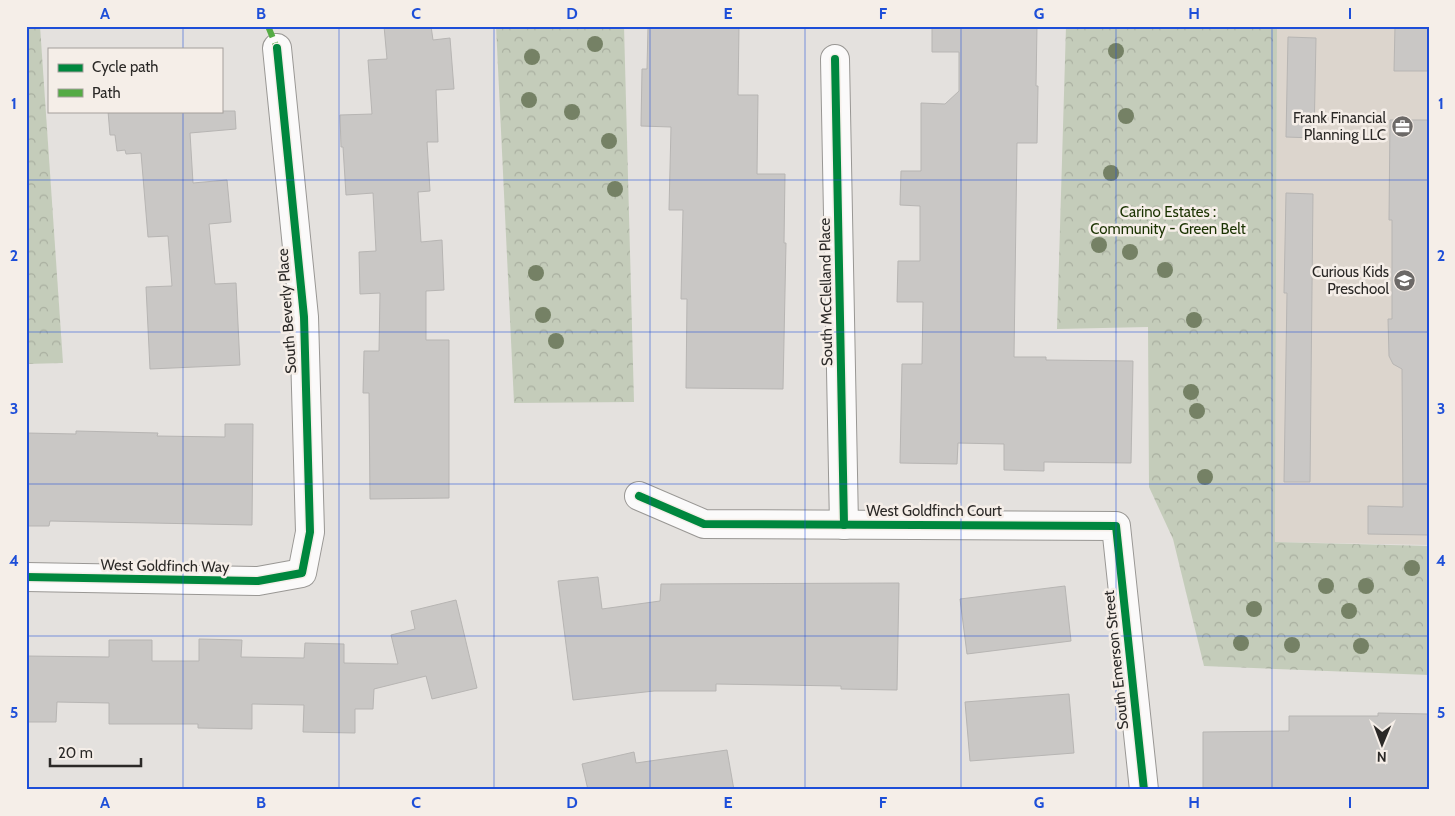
<svg xmlns="http://www.w3.org/2000/svg" width="1455" height="816" viewBox="0 0 1455 816" font-family="Cabin,sans-serif">
	<style>
		.built { fill: #dcd5cd }
		.park { fill: url(#park-crowns) }
		.building { fill: #c9c7c5; stroke: #b7b5b3 }
		.lines { fill: none; stroke-linecap: round; stroke-linejoin: round }
		.minor-casing { stroke: #999794; stroke-width: 30 }
		.minor { stroke: #fbfafa; stroke-width: 28 }
		.quiet { stroke: #54ab44; stroke-width: 6; stroke-dasharray: 12 6; stroke-linecap: butt }
		.cycleway-casing { stroke: #f5eee8; stroke-width: 11 }
		.cycleway { stroke: #00873e; stroke-width: 8 }
		.tree { fill: #758165 }
		.grid { fill: none; stroke: #1d4ed8; stroke-width: 1; stroke-opacity: 0.55 }
		.labels { text-anchor: middle; stroke-width: 5; stroke-linejoin: round; paint-order: stroke }
		.poi-label { font-size: 15px; fill: #2b2927; stroke: #f5eee8; text-anchor: end }
		.park-label { font-size: 15px; fill: #1b3302; stroke: #f5eee8 }
		.street-label { font-size: 15px; fill: #2b2927; stroke: #f5eee8 }
		.neatline { fill: none; stroke: #1d4ed8; stroke-width: 2 }
		.grid-label { font-size: 16px; text-anchor: middle; font-weight: bold; fill: #1d4ed8 }
	</style>
	<defs>
		<pattern id="park-crowns" width="20" height="18" patternUnits="userSpaceOnUse" patternTransform="scale(1.25)"><rect width="20" height="18" fill="#c4ccba"/><path d="M2 6a3 3 0 1 1 6 0M12 15a3 3 0 1 1 6 0" fill="none" stroke="#a9afa0"/></pattern>
	</defs>
	<rect width="100%" height="100%" fill="#e4e1de"/>
	<!-- built -->
	<path class="built" d="M 1277,26 L 1429,26 L 1429,545 L 1275,542 Z"/>
	<!-- park -->
	<g class="park">
		<path d="M 26,26 L 40,26 L 63,363 L 26,364 Z"/>
		<path d="M 496,26 L 624,26 L 634,402 L 514,403 Z"/>
		<path d="M 1066,26 L 1277,26 L 1275,542 L 1429,546 L 1429,675 L 1204,666 L 1173,539 L 1149,487 L 1148,327 L 1057,329 Z"/>
	</g>
	<!-- building -->
	<g class="building">
		<path d="M 384,26 L 431,26 L 433,40 L 450,38 L 454,89 L 436,90 L 438,142 L 427,142 L 430,191 L 418,192 L 421,242 L 442,240 L 444,290 L 426,291 L 426,340 L 449,340 L 449,498 L 370,499 L 369,393 L 363,393 L 364,351 L 379,351 L 380,293 L 360,294 L 359,252 L 376,251 L 373,193 L 346,195 L 343,147 L 341,147 L 340,115 L 372,114 L 368,60 L 387,59 Z"/>
		<path d="M 648,26 L 739,26 L 738,95 L 758,95 L 757,174 L 785,174 L 784,243 L 786,243 L 783,389 L 686,388 L 687,299 L 681,299 L 683,210 L 669,210 L 671,127 L 641,126 L 642,69 L 647,69 Z"/>
		<path d="M 932,26 L 1037,26 L 1036,86 L 1038,86 L 1037,143 L 1017,143 L 1014,357 L 1046,357 L 1046,360 L 1133,361 L 1131,463 L 1044,462 L 1044,471 L 1004,470 L 1004,444 L 958,443 L 957,464 L 900,463 L 902,364 L 922,364 L 923,302 L 897,302 L 898,261 L 920,261 L 920,206 L 900,205 L 901,171 L 921,171 L 921,103 L 945,104 L 959,91 L 959,52 L 932,52 Z"/>
		<path d="M 1395,26 L 1429,26 L 1429,71 L 1394,71 Z"/>
		<path d="M 1288,37 L 1316,38 L 1314,138 L 1286,137 Z"/>
		<path d="M 108,111 L 235,111 L 236,129 L 190,133 L 193,183 L 227,180 L 231,222 L 209,224 L 215,284 L 236,283 L 240,365 L 150,369 L 146,287 L 172,286 L 168,236 L 148,237 L 141,153 L 126,154 L 125,150 L 117,151 L 115,135 L 110,135 Z"/>
		<path d="M 1390,120 L 1429,120 L 1429,535 L 1368,534 L 1368,506 L 1403,507 L 1402,369 L 1393,364 L 1389,356 L 1388,319 L 1392,319 L 1392,220 L 1389,220 Z"/>
		<path d="M 1286,193 L 1313,194 L 1310,482 L 1284,482 L 1287,293 L 1284,293 Z"/>
		<path d="M 225,424 L 253,424 L 252,525 L 50,521 L 49,526 L 26,526 L 26,433 L 76,434 L 76,431 L 158,433 L 157,436 L 225,437 Z"/>
		<path d="M 598,577 L 602,609 L 660,601 L 661,584 L 899,583 L 897,690 L 841,689 L 841,686 L 716,684 L 716,691 L 654,691 L 573,700 L 558,581 Z"/>
		<path d="M 1065,586 L 1071,641 L 967,654 L 960,599 Z"/>
		<path d="M 456,600 L 477,688 L 432,699 L 426,676 L 374,689 L 373,709 L 355,709 L 355,733 L 303,732 L 304,705 L 252,704 L 252,729 L 198,728 L 198,724 L 109,724 L 109,703 L 57,702 L 56,722 L 26,722 L 26,656 L 109,657 L 109,640 L 152,640 L 152,661 L 199,661 L 199,639 L 242,640 L 241,657 L 304,658 L 305,643 L 344,644 L 344,663 L 398,664 L 391,635 L 415,629 L 411,611 Z"/>
		<path d="M 1069,694 L 1074,753 L 970,761 L 965,702 Z"/>
		<path d="M 1378,713 L 1429,714 L 1429,790 L 1203,790 L 1203,732 L 1289,731 L 1289,716 L 1378,716 Z"/>
		<path d="M 727,750 L 734,790 L 588,790 L 582,764 L 634,752 L 636,763 Z"/>
	</g>
	<g class="lines">
		<defs>
			<g id="minor">
				<path d="M 835,59 L 844,525"/>
				<path d="M 639,496 L 704,524 L 1116,526 L 1144,790"/>
				<path d="M 26,577 L 258,581 L 302,573 L 310,532 L 304,317 L 277,48"/>
			</g>
		</defs>
		<!-- minor casing -->
		<use href="#minor" class="minor-casing"/>
		<!-- minor -->
		<use href="#minor" class="minor"/>
		<!-- quiet -->
		<path class="quiet" d="M 268,26 L 277,48"/>
		<defs>
			<g id="cycleway">
				<path d="M 835,59 L 844,525"/>
				<path d="M 639,496 L 704,524 L 1116,526 L 1144,790"/>
				<path d="M 26,577 L 258,581 L 302,573 L 310,532 L 304,317 L 277,48"/>
			</g>
		</defs>
		<!-- cycleway casing -->
		<use href="#cycleway" class="cycleway-casing"/>
		<!-- cycleway -->
		<use href="#cycleway" class="cycleway"/>
	</g>
	<!-- trees -->
	<g class="tree">
		<circle cx="595" cy="44" r="8"/>
		<circle cx="1116" cy="51" r="8"/>
		<circle cx="532" cy="57" r="8"/>
		<circle cx="529" cy="100" r="8"/>
		<circle cx="572" cy="112" r="8"/>
		<circle cx="1126" cy="116" r="8"/>
		<circle cx="609" cy="141" r="8"/>
		<circle cx="1111" cy="173" r="8"/>
		<circle cx="615" cy="189" r="8"/>
		<circle cx="1099" cy="245" r="8"/>
		<circle cx="1130" cy="252" r="8"/>
		<circle cx="1165" cy="270" r="8"/>
		<circle cx="536" cy="273" r="8"/>
		<circle cx="543" cy="315" r="8"/>
		<circle cx="1194" cy="320" r="8"/>
		<circle cx="556" cy="341" r="8"/>
		<circle cx="1191" cy="392" r="8"/>
		<circle cx="1197" cy="411" r="8"/>
		<circle cx="1205" cy="477" r="8"/>
		<circle cx="1412" cy="568" r="8"/>
		<circle cx="1326" cy="586" r="8"/>
		<circle cx="1366" cy="586" r="8"/>
		<circle cx="1254" cy="609" r="8"/>
		<circle cx="1349" cy="611" r="8"/>
		<circle cx="1241" cy="643" r="8"/>
		<circle cx="1292" cy="645" r="8"/>
		<circle cx="1361" cy="646" r="8"/>
	</g>
	<!-- grid -->
	<path class="grid" d="M 183,26 L 183,49M 339,26 L 339,790M 494,26 L 494,790M 650,26 L 650,790M 805,26 L 805,790M 961,26 L 961,790M 1116,26 L 1116,790M 1272,26 L 1272,790M 183,111 L 183,790M 26,180 L 1429,180M 26,332 L 1429,332M 26,484 L 1429,484M 26,636 L 1429,636"/>
	<!-- icons -->
	<defs>
		<symbol id="office-disc" viewBox="-11 -11 22 22"><circle r="9.5" fill="#6c6967" stroke="#f5eee8"/><path d="M-6-3h4V-5.5h4V-3h4V5H-6ZM-1-4.5V-3h2v-1.5ZM-6 0V1H6V0Z" fill="#fff"/></symbol>
		<symbol id="school-disc" viewBox="-11 -11 22 22"><circle r="9.5" fill="#6c6967" stroke="#f5eee8"/><path d="M0-5L7-2L0 1L-7-2ZM-4 1L0 2.5L4 1V4Q0 6-4 4Z" fill="#fff"/></symbol>
	</defs>
	<g fill-rule="evenodd">
		<use href="#office-disc" x="1390" y="114" width="25" height="25"/>
		<use href="#school-disc" x="1392" y="268" width="25" height="25"/>
	</g>
	<g class="labels">
		<!-- poi labels -->
		<g class="poi-label">
			<text x="1386" y="123">Frank Financial<tspan x="1386" dy="17">Planning LLC</tspan></text>
			<text x="1389" y="277">Curious Kids<tspan x="1389" dy="17">Preschool</tspan></text>
		</g>
		<!-- park labels -->
		<g class="park-label">
			<text x="1168" y="217">Carino Estates :<tspan x="1168" dy="17">Community - Green Belt</tspan></text>
		</g>
		<!-- street labels -->
		<g class="street-label">
			<text transform="translate(826 292) rotate(-91)" y="5">South McClelland Place</text>
			<text transform="translate(287 311) rotate(-94)" y="5">South Beverly Place</text>
			<text x="934" y="516">West Goldfinch Court</text>
			<text transform="translate(165 566) rotate(1)" y="5">West Goldfinch Way</text>
			<text transform="translate(1116 660) rotate(-96)" y="5">South Emerson Street</text>
		</g>
	</g>
	<!-- border -->
	<rect width="1455" height="816" fill="none" stroke="#f5eee8" stroke-width="55"/>
	<!-- legend -->
	<rect x="48" y="48" width="175" height="65" fill="#f5eee8" stroke="#a49f9b"/>
	<rect x="58" y="64" width="25" height="8" fill="#00873e" stroke="#a49f9b"/>
	<text x="92" y="72" font-size="15" fill="#2b2927">Cycle path</text>
	<rect x="58" y="89" width="25" height="8" fill="#54ab44" stroke="#a49f9b"/>
	<text x="92" y="98" font-size="15" fill="#2b2927">Path</text>
	<!-- north arrow -->
	<g transform="translate(1382 744) rotate(181)" stroke="#f5eee8" stroke-width="4" paint-order="stroke">
	<path d="M0-4L9 19L0 12L-9 19Z" fill="#2b2927"/>
	<text y="-8" font-size="14" font-weight="bold" text-anchor="middle" fill="#2b2927">N</text>
	</g>
	<!-- scale -->
	<path d="M50 758v8h91v-8" fill="none" stroke="#2b2927" stroke-width="2.5"/>
	<text x="58" y="758" font-size="15" fill="#2b2927" stroke="#f5eee8" stroke-width="4" paint-order="stroke">20 m</text>
	<rect x="28" y="28" width="1400" height="760" class="neatline"/>
	<g class="grid-label">
		<text x="105" y="19">A</text>
		<text x="261" y="19">B</text>
		<text x="416" y="19">C</text>
		<text x="572" y="19">D</text>
		<text x="728" y="19">E</text>
		<text x="883" y="19">F</text>
		<text x="1039" y="19">G</text>
		<text x="1194" y="19">H</text>
		<text x="1350" y="19">I</text>
		<text x="14" y="109">1</text>
		<text x="1441" y="109">1</text>
		<text x="14" y="261">2</text>
		<text x="1441" y="261">2</text>
		<text x="14" y="414">3</text>
		<text x="1441" y="414">3</text>
		<text x="14" y="566">4</text>
		<text x="1441" y="566">4</text>
		<text x="14" y="718">5</text>
		<text x="1441" y="718">5</text>
		<text x="105" y="808">A</text>
		<text x="261" y="808">B</text>
		<text x="416" y="808">C</text>
		<text x="572" y="808">D</text>
		<text x="728" y="808">E</text>
		<text x="883" y="808">F</text>
		<text x="1039" y="808">G</text>
		<text x="1194" y="808">H</text>
		<text x="1350" y="808">I</text>
	</g>
</svg>
